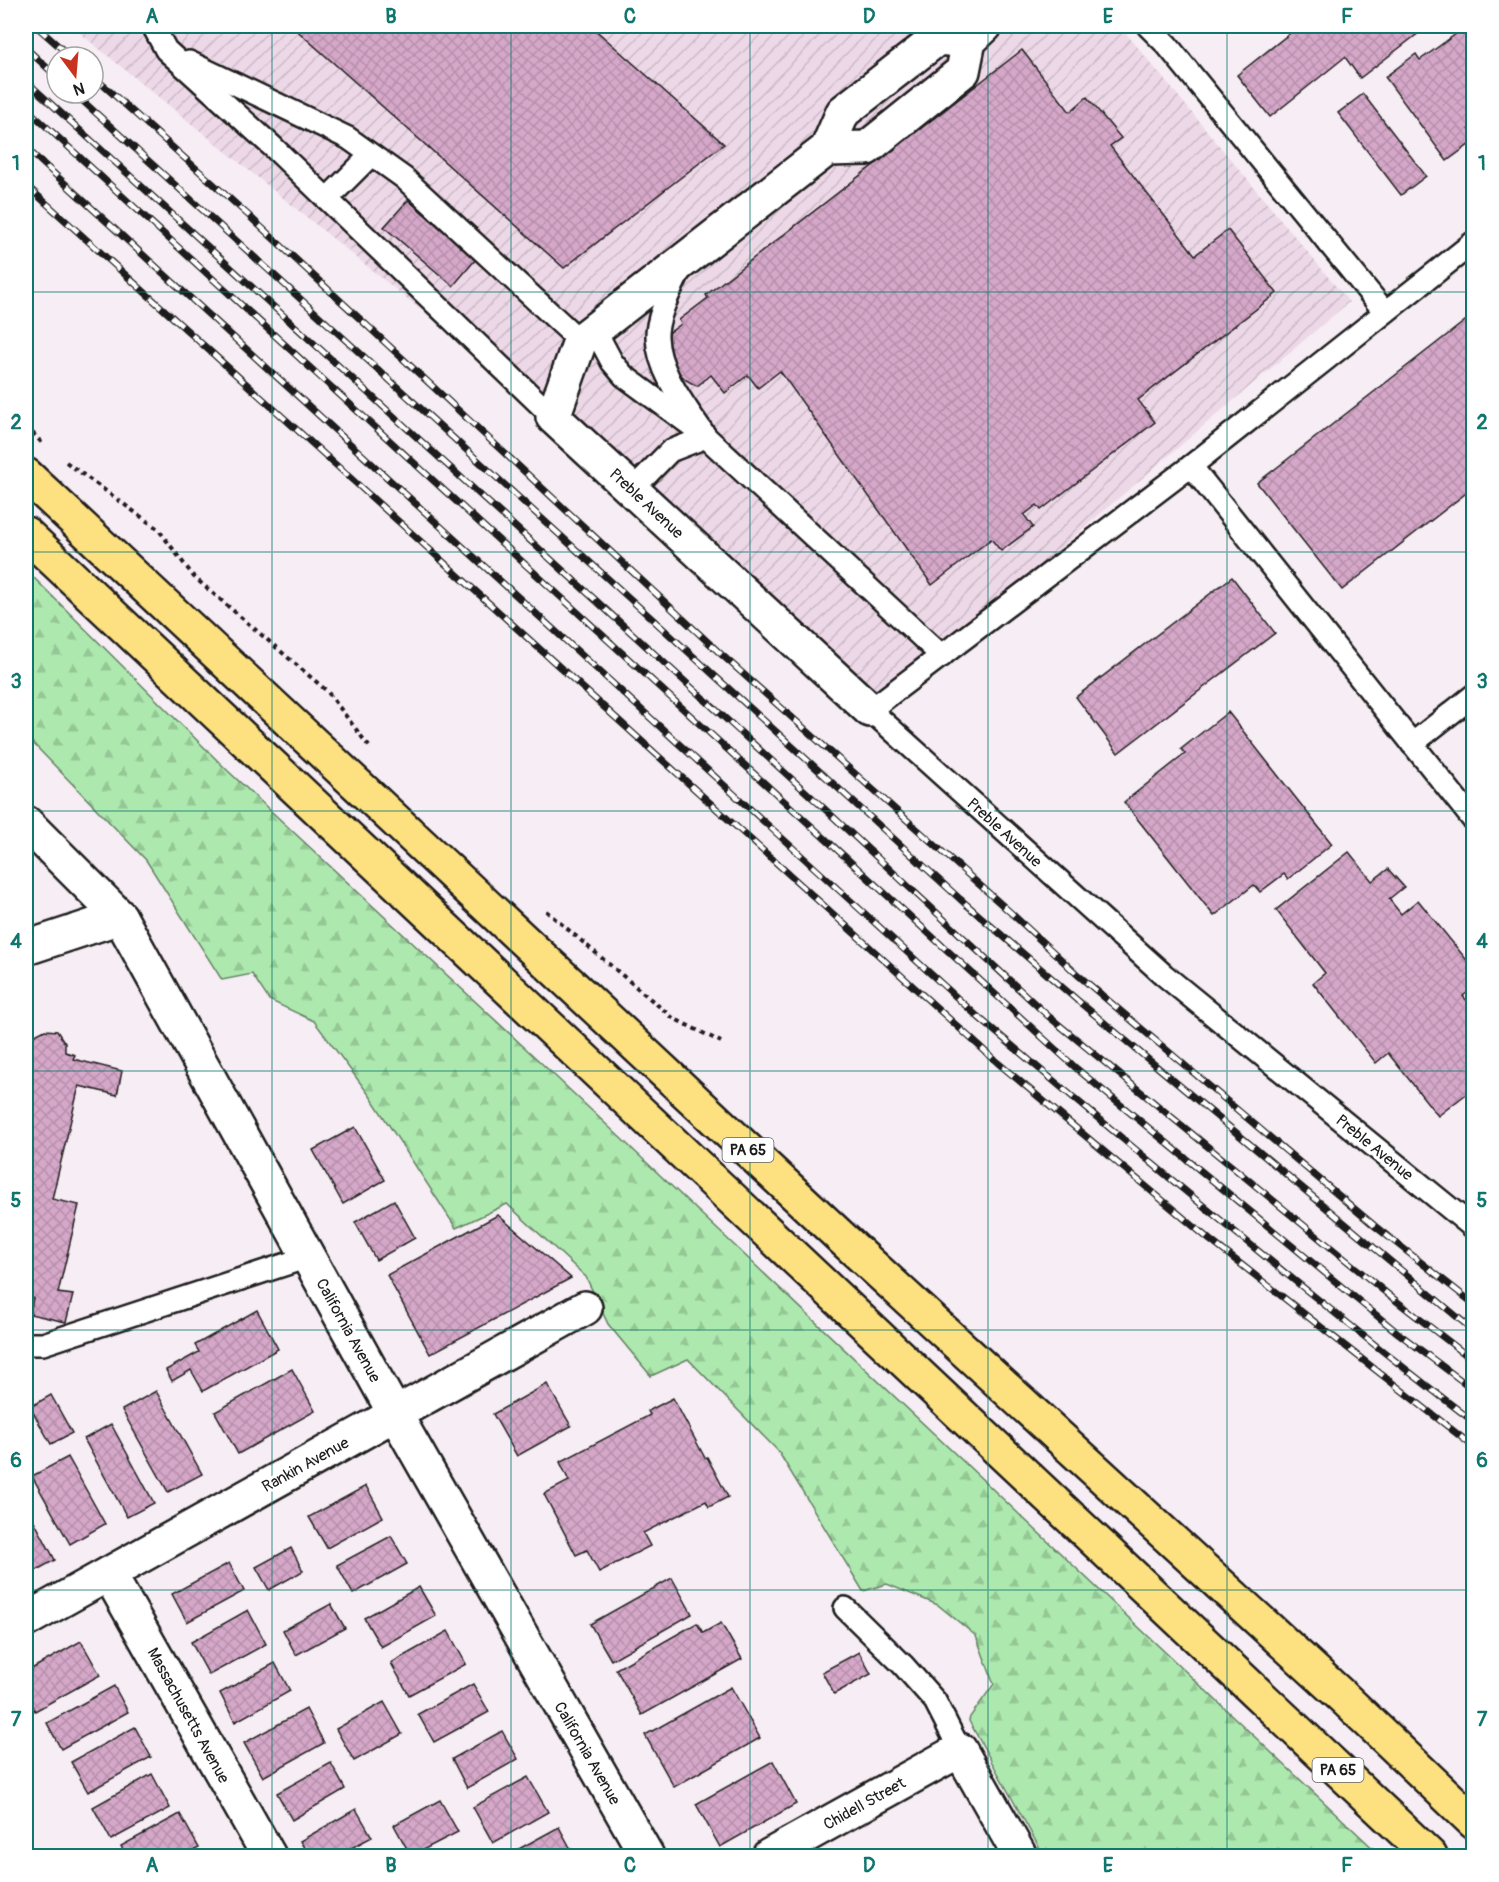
<svg xmlns="http://www.w3.org/2000/svg" width="1499" height="1882" viewBox="0 0 1499 1882" font-family="Pangolin,sans-serif">
	<style>
		.industrial { fill: url(#industrial-furrows) }
		.forest { fill: url(#forest-firs); stroke: #648265; stroke-width: 1.5 }
		.building { fill: url(#building-cross-hatch); stroke: #1c1c1c; stroke-width: 1.5 }
		.lines { fill: none; stroke-linecap: round; stroke-linejoin: round }
		.lane-casing { stroke: #1c1c1c; stroke-width: 26 }
		.street-casing { stroke: #1c1c1c; stroke-width: 38 }
		.secondary-casing { stroke: #1c1c1c; stroke-width: 38 }
		.highway-casing { stroke: #1c1c1c; stroke-width: 38 }
		.path { stroke: #1c1c1c; stroke-width: 4; stroke-dasharray: 4.5 4.5; stroke-linecap: butt }
		.lane { stroke: #fff; stroke-width: 21 }
		.street { stroke: #fff; stroke-width: 33 }
		.secondary { stroke: #fff; stroke-width: 33 }
		.highway { stroke: #fde080; stroke-width: 33 }
		.rail-casing { stroke: #1c1c1c; stroke-width: 7 }
		.rail { stroke: #fff; stroke-width: 4.5; stroke-dasharray: 14; stroke-linecap: butt }
		.grid { fill: none; stroke: #0f766e; stroke-width: 1.5; stroke-opacity: 0.55 }
		.labels { text-anchor: middle; stroke-width: 6; stroke-linejoin: round; paint-order: stroke }
		.shield { fill: #fff; stroke: #606060; stroke-width: 1.5 }
		.shield-label { font-size: 15px; font-weight: bold; fill: #1c1c1c }
		.street-label { font-size: 16px; fill: #1c1c1c; stroke: #fff }
		.neatline { fill: none; stroke: #0f766e; stroke-width: 2 }
		.grid-label { font-size: 20px; text-anchor: middle; font-weight: bold; fill: #0f766e }
	</style>
	<defs>
		<pattern id="industrial-furrows" width="10" height="10" patternUnits="userSpaceOnUse" patternTransform="scale(1.5)"><rect width="10" height="10" fill="#edd8e7"/><path d="M-1 1l2-2M0 10L10 0M9 11l2-2" fill="none" stroke="#cbb9c6"/></pattern>
		<pattern id="forest-firs" width="22" height="20" patternUnits="userSpaceOnUse" patternTransform="scale(1.5)"><rect width="22" height="20" fill="#ade9ae"/><path d="M5 1l3.5 6h-7zM16 11l3.5 6h-7z" fill="#94c795"/></pattern>
		<pattern id="building-cross-hatch" width="8" height="8" patternUnits="userSpaceOnUse" patternTransform="scale(1.5)"><rect width="8" height="8" fill="#d5a7c8"/><path d="M0 0l8 8M0 8l8-8" fill="none" stroke="#b68fab"/></pattern>
	</defs>
	<rect width="100%" height="100%" fill="#f7edf4"/>
	<filter id="ink" filterUnits="userSpaceOnUse"><feTurbulence type="fractalNoise" baseFrequency=".0167" numOctaves="2"/><feDisplacementMap in="SourceGraphic" scale="12" xChannelSelector="R" yChannelSelector="G"/><feConvolveMatrix kernelMatrix="1 2 1 2 8 2 1 2 1" color-interpolation-filters="sRGB"/></filter>
	<g filter="url(#ink)">
		<!-- industrial -->
		<path class="industrial" d="M 71,26 L 1120,26 L 1349,302 L 878,703 L 553,417 Z"/>
		<!-- forest -->
		<path class="forest" d="M 26,570 L 228,771 L 537,1059 L 1381,1856 L 1044,1856 L 969,1721 L 970,1717 L 994,1684 L 976,1636 L 938,1605 L 887,1584 L 863,1591 L 778,1451 L 688,1359 L 651,1376 L 608,1324 L 586,1277 L 507,1204 L 456,1228 L 370,1096 L 314,1021 L 269,1000 L 252,974 L 222,980 L 146,860 L 26,736 Z"/>
		<!-- building -->
		<g class="building">
			<path d="M 292,26 L 591,26 L 724,144 L 564,268 Z"/>
			<path d="M 1299,26 L 1428,26 L 1360,78 L 1345,57 L 1270,117 L 1237,75 Z"/>
			<path d="M 1467,26 L 1474,26 L 1474,126 L 1469,129 L 1474,136 L 1474,141 L 1447,161 L 1385,77 L 1416,54 L 1420,60 Z"/>
			<path d="M 1022,50 L 1070,112 L 1087,97 L 1121,138 L 1110,146 L 1195,255 L 1228,230 L 1277,293 L 1138,400 L 1155,422 L 1041,510 L 1037,505 L 1024,515 L 1033,527 L 1001,551 L 991,539 L 932,585 L 780,371 L 758,388 L 748,375 L 725,393 L 711,375 L 697,386 L 686,380 L 677,371 L 671,359 L 668,346 L 669,333 L 681,324 L 679,320 L 708,298 L 706,295 Z"/>
			<path d="M 1363,94 L 1426,176 L 1401,195 L 1338,113 Z"/>
			<path d="M 408,200 L 476,259 L 453,286 L 384,227 Z"/>
			<path d="M 1474,314 L 1474,487 L 1342,590 L 1257,483 Z"/>
			<path d="M 1232,577 L 1275,633 L 1118,753 L 1076,697 Z"/>
			<path d="M 1228,712 L 1332,844 L 1288,879 L 1284,874 L 1260,892 L 1254,885 L 1214,916 L 1124,802 L 1185,754 L 1181,749 Z"/>
			<path d="M 1349,852 L 1372,881 L 1388,869 L 1404,887 L 1389,899 L 1401,914 L 1418,900 L 1474,969 L 1474,987 L 1463,996 L 1474,1009 L 1474,1088 L 1438,1116 L 1388,1053 L 1376,1063 L 1313,983 L 1325,973 L 1276,910 Z"/>
			<path d="M 45,1030 L 57,1031 L 65,1043 L 65,1052 L 75,1055 L 73,1059 L 122,1071 L 117,1095 L 79,1086 L 52,1199 L 79,1205 L 58,1293 L 73,1295 L 66,1322 L 30,1314 L 33,1298 L 28,1297 L 26,1302 L 26,1042 L 31,1043 L 35,1035 Z"/>
			<path d="M 355,1127 L 385,1180 L 343,1204 L 313,1150 Z"/>
			<path d="M 394,1200 L 415,1238 L 376,1260 L 355,1222 Z"/>
			<path d="M 498,1215 L 571,1278 L 430,1354 L 387,1275 Z"/>
			<path d="M 257,1310 L 278,1349 L 203,1391 L 191,1370 L 172,1381 L 166,1370 L 199,1352 L 195,1345 Z"/>
			<path d="M 292,1369 L 315,1411 L 238,1454 L 215,1412 Z"/>
			<path d="M 547,1384 L 571,1426 L 517,1456 L 493,1414 Z"/>
			<path d="M 156,1391 L 202,1474 L 168,1492 L 122,1410 Z"/>
			<path d="M 51,1395 L 72,1433 L 51,1444 L 30,1407 Z"/>
			<path d="M 673,1398 L 705,1458 L 707,1457 L 728,1497 L 709,1507 L 706,1501 L 643,1533 L 650,1546 L 599,1572 L 587,1550 L 576,1555 L 544,1494 L 569,1481 L 560,1462 L 650,1415 L 648,1411 Z"/>
			<path d="M 111,1424 L 154,1503 L 127,1517 L 84,1439 Z"/>
			<path d="M 68,1457 L 105,1524 L 70,1544 L 32,1476 Z"/>
			<path d="M 366,1486 L 383,1517 L 327,1548 L 309,1517 Z"/>
			<path d="M 26,1506 L 55,1560 L 26,1576 Z"/>
			<path d="M 391,1536 L 407,1564 L 353,1594 L 337,1565 Z"/>
			<path d="M 291,1548 L 303,1571 L 269,1590 L 256,1567 Z"/>
			<path d="M 229,1563 L 244,1591 L 187,1622 L 172,1594 Z"/>
			<path d="M 672,1578 L 692,1614 L 611,1660 L 590,1624 Z"/>
			<path d="M 419,1587 L 436,1616 L 381,1647 L 364,1618 Z"/>
			<path d="M 331,1604 L 345,1628 L 296,1655 L 283,1630 Z"/>
			<path d="M 248,1610 L 266,1644 L 209,1675 L 191,1642 Z"/>
			<path d="M 697,1623 L 703,1633 L 721,1623 L 742,1659 L 642,1715 L 616,1669 Z"/>
			<path d="M 448,1631 L 466,1664 L 409,1695 L 391,1663 Z"/>
			<path d="M 81,1641 L 100,1675 L 35,1711 L 26,1693 L 26,1672 Z"/>
			<path d="M 859,1652 L 871,1674 L 834,1694 L 822,1672 Z"/>
			<path d="M 275,1663 L 290,1691 L 235,1722 L 220,1693 Z"/>
			<path d="M 473,1684 L 489,1712 L 434,1742 L 418,1714 Z"/>
			<path d="M 114,1686 L 128,1712 L 61,1749 L 47,1723 Z"/>
			<path d="M 731,1687 L 760,1738 L 674,1787 L 645,1735 Z"/>
			<path d="M 384,1702 L 402,1734 L 354,1761 L 336,1729 Z"/>
			<path d="M 306,1709 L 324,1743 L 263,1777 L 244,1743 Z"/>
			<path d="M 135,1727 L 151,1757 L 88,1792 L 71,1762 Z"/>
			<path d="M 502,1731 L 518,1759 L 467,1788 L 452,1759 Z"/>
			<path d="M 773,1761 L 796,1804 L 720,1847 L 696,1804 Z"/>
			<path d="M 331,1763 L 345,1789 L 292,1820 L 277,1793 Z"/>
			<path d="M 152,1774 L 170,1808 L 111,1840 L 93,1807 Z"/>
			<path d="M 528,1777 L 548,1812 L 493,1843 L 473,1807 Z"/>
			<path d="M 440,1800 L 458,1832 L 411,1856 L 394,1825 Z"/>
			<path d="M 356,1809 L 372,1837 L 336,1856 L 309,1856 L 300,1841 Z"/>
			<path d="M 180,1814 L 199,1848 L 183,1856 L 126,1856 L 121,1846 Z"/>
			<path d="M 559,1827 L 574,1855 L 572,1856 L 506,1856 Z"/>
		</g>
		<g class="lines">
			<defs>
				<g id="lane">
					<path d="M 153,26 L 166,50 L 273,147 L 553,417"/>
					<path d="M 1148,26 L 1167,45 L 1385,312"/>
					<path d="M 189,62 L 348,138 L 404,178 L 580,341"/>
					<path d="M 327,199 L 371,155"/>
					<path d="M 1474,242 L 1191,466 L 870,710 L 1164,975 L 1474,1228"/>
					<path d="M 682,266 C 673,286 656,316 657,337 C 658,373 687,408 706,437"/>
					<path d="M 595,330 L 612,362 L 624,376 L 692,426"/>
					<path d="M 1191,466 L 1474,821"/>
					<path d="M 632,490 L 670,451 L 706,437 L 942,656"/>
					<path d="M 1412,744 L 1474,695"/>
					<path d="M 26,1344 L 43,1344 L 308,1257"/>
					<path d="M 845,1608 L 903,1665 L 935,1701 L 960,1750"/>
				</g>
				<g id="street">
					<path d="M 827,149 L 867,148 L 963,71 L 969,41 L 985,26"/>
					<path d="M 870,710 L 553,417 L 580,341 L 827,149 L 843,112 L 938,38 L 969,41"/>
					<path d="M 26,948 L 120,917"/>
					<path d="M 109,1574 L 269,1856"/>
					<path d="M 26,1620 L 585,1308"/>
					<path d="M 769,1856 L 960,1750 L 1020,1856"/>
				</g>
				<path id="secondary" d="M 26,823 L 120,917 L 395,1414 L 647,1856"/>
				<g id="highway">
					<path d="M 26,475 L 844,1240 L 1344,1698 L 1474,1822"/>
					<path d="M 26,534 L 1430,1856"/>
				</g>
			</defs>
			<!-- lane casing -->
			<use href="#lane" class="lane-casing"/>
			<!-- street casing -->
			<use href="#street" class="street-casing"/>
			<!-- secondary casing -->
			<use href="#secondary" class="secondary-casing"/>
			<!-- highway casing -->
			<use href="#highway" class="highway-casing"/>
			<!-- path -->
			<g class="path">
				<path d="M 26,426 L 44,445"/>
				<path d="M 66,462 L 158,529 L 194,577 L 327,691 L 371,749"/>
				<path d="M 546,911 L 673,1018 L 721,1042"/>
			</g>
			<!-- lane -->
			<use href="#lane" class="lane"/>
			<!-- street -->
			<use href="#street" class="street"/>
			<!-- secondary -->
			<use href="#secondary" class="secondary"/>
			<!-- highway -->
			<use href="#highway" class="highway"/>
			<defs>
				<g id="rail">
					<path d="M 36,26 L 71,57"/>
					<path d="M 26,48 L 57,77"/>
					<path d="M 93,76 L 247,214 L 722,655 L 1010,912 L 1078,975 L 1376,1227 L 1474,1304"/>
					<path d="M 26,81 L 828,812 L 1047,1015 L 1390,1296 L 1474,1361"/>
					<path d="M 74,93 L 960,899 L 1077,1000 L 1474,1331"/>
					<path d="M 26,108 L 1077,1069 L 1398,1333 L 1474,1390"/>
					<path d="M 26,148 L 977,1016 C 1140,1154 1304,1292 1474,1422"/>
					<path d="M 26,185 L 998,1063 L 1210,1240 L 1474,1447"/>
				</g>
			</defs>
			<!-- rail casing -->
			<use href="#rail" class="rail-casing"/>
			<!-- rail -->
			<use href="#rail" class="rail"/>
		</g>
	</g>
	<!-- grid -->
	<path class="grid" d="M 272,26 L 272,1856M 511,26 L 511,1856M 750,26 L 750,1856M 988,26 L 988,1856M 1227,26 L 1227,1856M 26,292 L 1474,292M 26,552 L 1474,552M 26,811 L 1474,811M 26,1071 L 1474,1071M 26,1330 L 1474,1330M 26,1590 L 1474,1590"/>
	<g class="labels">
		<!-- shield labels -->
		<g class="shield">
			<rect x="722.5" y="1138" width="51" height="24" rx="4.5"/>
			<rect x="1312.5" y="1758" width="51" height="24" rx="4.5"/>
		</g>
		<g class="shield-label">
			<text x="748" y="1155">PA 65</text>
			<text x="1338" y="1775">PA 65</text>
		</g>
		<!-- street labels -->
		<g class="street-label">
			<text transform="translate(647 503) rotate(43)" y="6">Preble Avenue</text>
			<text transform="translate(1005 832) rotate(42)" y="6">Preble Avenue</text>
			<text transform="translate(1375 1147) rotate(39)" y="6">Preble Avenue</text>
			<text transform="translate(349 1330) rotate(61)" y="6">California Avenue</text>
			<text transform="translate(305 1464) rotate(-29)" y="6">Rankin Avenue</text>
			<text transform="translate(189 1715) rotate(61)" y="6">Massachusetts Avenue</text>
			<text transform="translate(588 1753) rotate(60)" y="6">California Avenue</text>
			<text transform="translate(864 1803) rotate(-29)" y="6">Chidell Street</text>
		</g>
	</g>
	<!-- margin -->
	<rect width="1499" height="1882" fill="none" stroke="#fff" stroke-width="66"/>
	<!-- north arrow -->
	<g transform="translate(75 75) rotate(164)"><circle r="28" fill="#ffffff" stroke="#a4a4a4" stroke-width="1.5"/>
	<path d="M0-4.5L10 22L0 15L-10 22Z" fill="#c8321e"/>
	<text y="-9" font-size="16" font-weight="bold" text-anchor="middle" fill="#1c1c1c">N</text>
	</g>
	<rect x="33" y="33" width="1433" height="1816" class="neatline"/>
	<g class="grid-label">
		<text x="152" y="23">A</text>
		<text x="391" y="23">B</text>
		<text x="630" y="23">C</text>
		<text x="869" y="23">D</text>
		<text x="1108" y="23">E</text>
		<text x="1347" y="23">F</text>
		<text x="16" y="170">1</text>
		<text x="1482" y="170">1</text>
		<text x="16" y="429">2</text>
		<text x="1482" y="429">2</text>
		<text x="16" y="688">3</text>
		<text x="1482" y="688">3</text>
		<text x="16" y="948">4</text>
		<text x="1482" y="948">4</text>
		<text x="16" y="1207">5</text>
		<text x="1482" y="1207">5</text>
		<text x="16" y="1467">6</text>
		<text x="1482" y="1467">6</text>
		<text x="16" y="1726">7</text>
		<text x="1482" y="1726">7</text>
		<text x="152" y="1872">A</text>
		<text x="391" y="1872">B</text>
		<text x="630" y="1872">C</text>
		<text x="869" y="1872">D</text>
		<text x="1108" y="1872">E</text>
		<text x="1347" y="1872">F</text>
	</g>
</svg>
